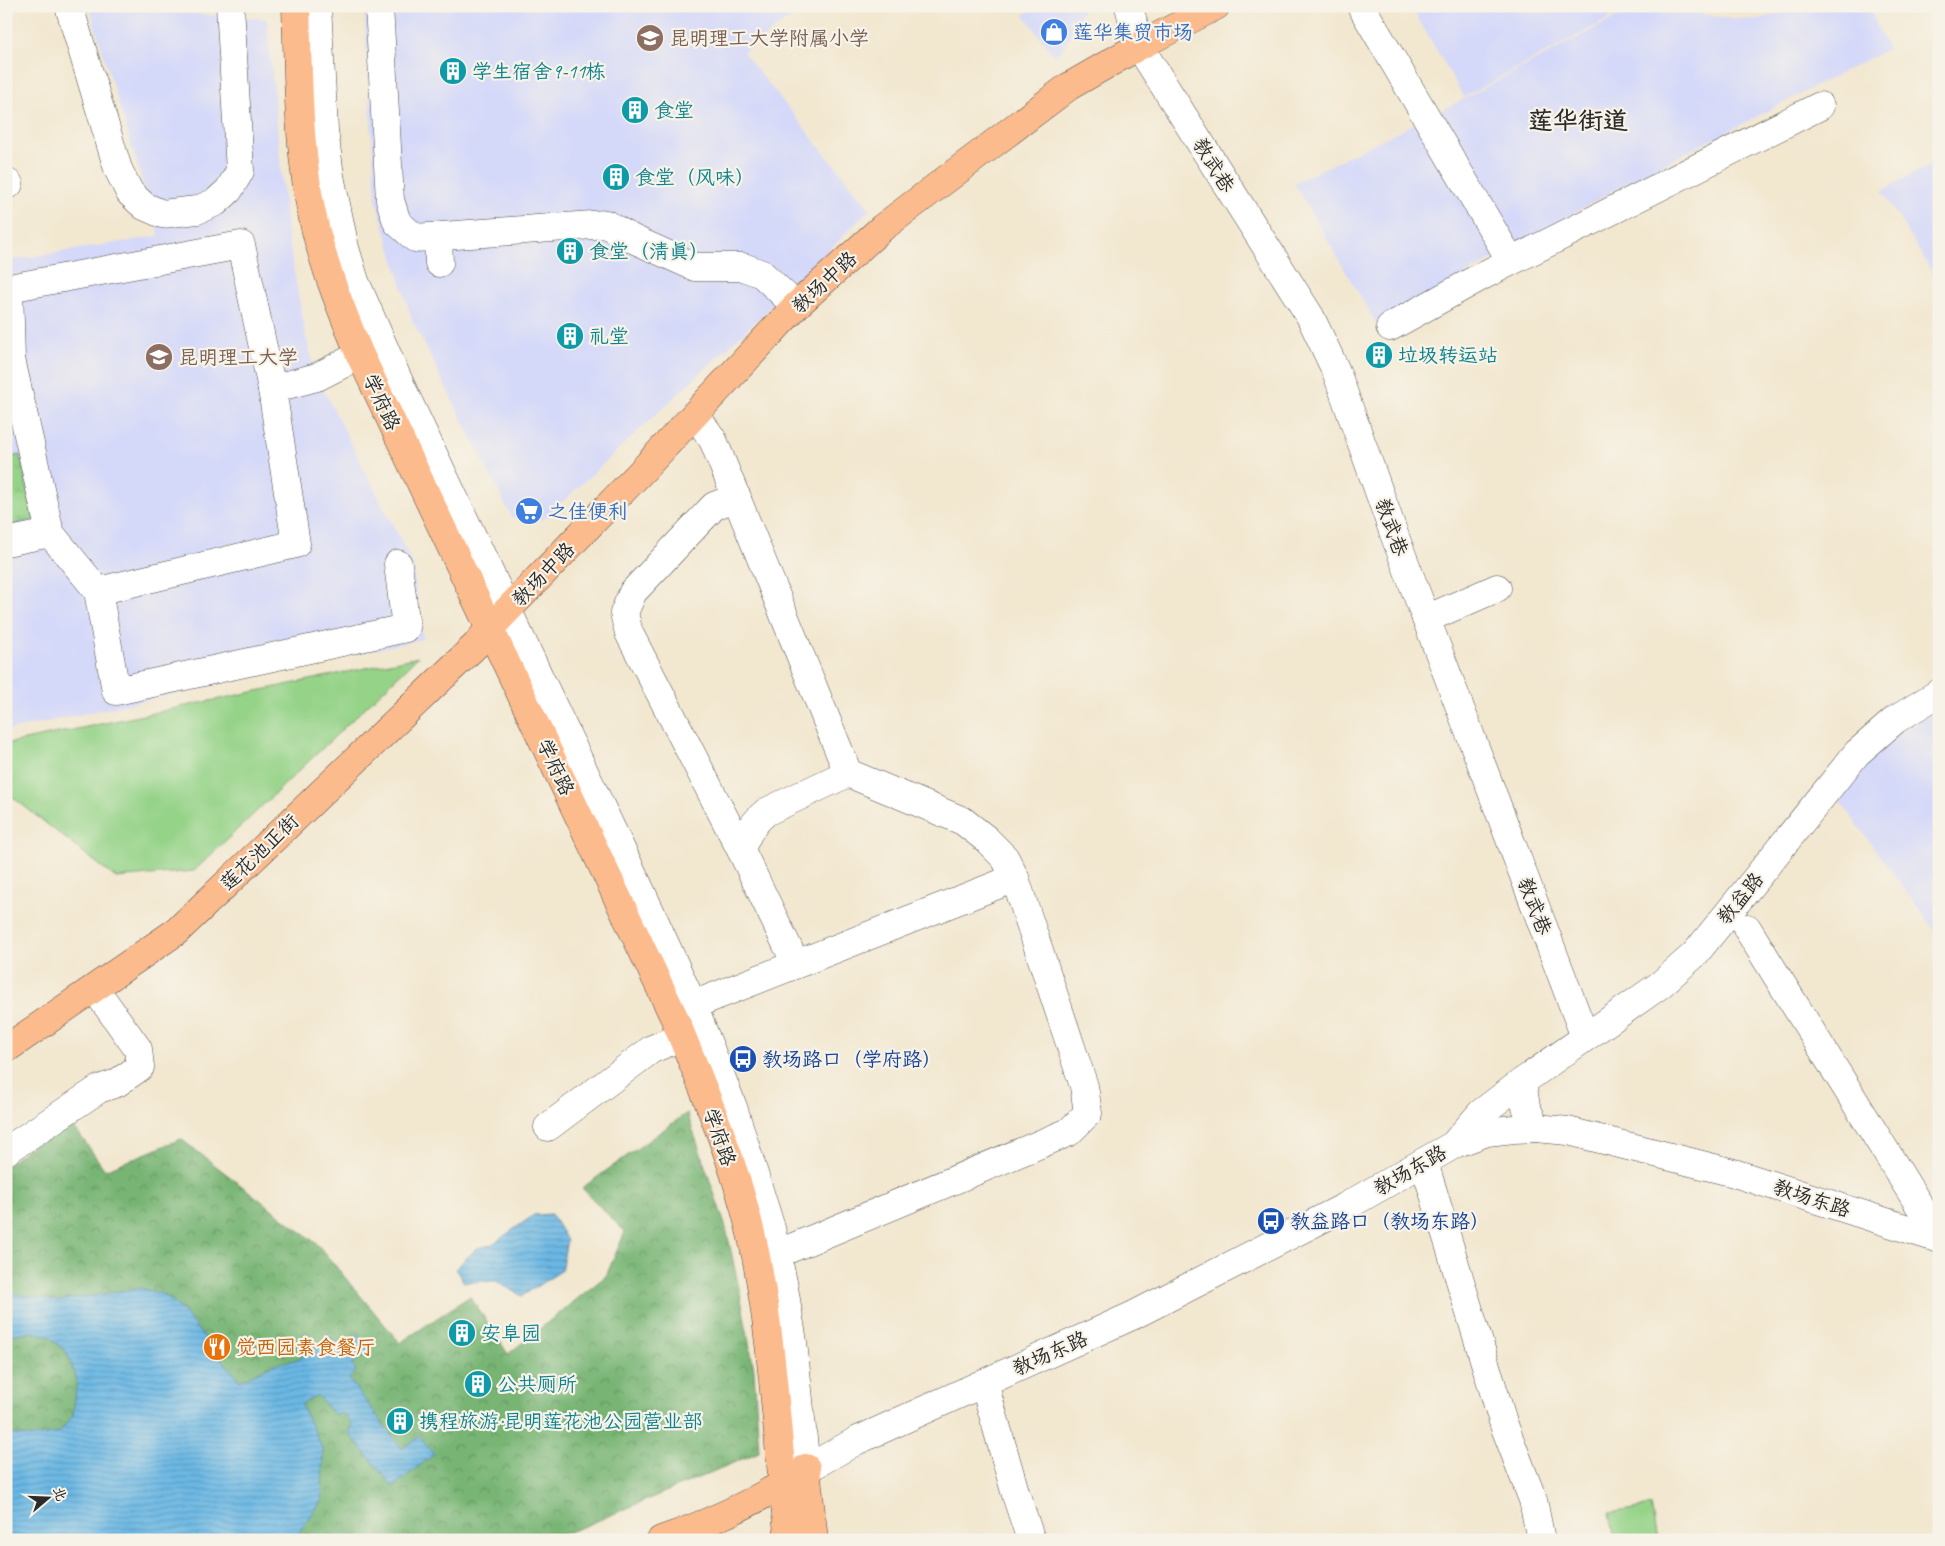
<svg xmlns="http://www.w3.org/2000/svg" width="1945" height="1546" viewBox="0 0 1945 1546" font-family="Caveat,'LXGW WenKai TC',sans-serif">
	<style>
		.built { fill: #d4d8f9 }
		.grass { fill: url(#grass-tufts); stroke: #607f5a }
		.forest { fill: url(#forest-crowns); stroke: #527050 }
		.pitch { fill: #95d388; stroke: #607f5a }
		.water { fill: url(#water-rules); stroke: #4b7288 }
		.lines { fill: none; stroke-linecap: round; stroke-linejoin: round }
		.minor-casing { stroke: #494744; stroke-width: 29 }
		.major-casing { stroke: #494744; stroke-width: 29 }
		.minor { stroke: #fff; stroke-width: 28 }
		.major { stroke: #fbbb8d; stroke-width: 28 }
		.labels { text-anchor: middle; stroke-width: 4.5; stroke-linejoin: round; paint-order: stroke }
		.shop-label { font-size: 20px; fill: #366cbe; stroke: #f7f3e8; text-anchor: start }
		.education-label { font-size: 20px; fill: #785e54; stroke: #f7f3e8; text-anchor: start }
		.culture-label { font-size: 20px; fill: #0d838f; stroke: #f7f3e8; text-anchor: start }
		.street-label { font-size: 20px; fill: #2b2b2b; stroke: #f7f3e8 }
		.transit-label { font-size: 20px; fill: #164399; stroke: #f7f3e8; text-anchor: start }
		.food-label { font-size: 20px; fill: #c56008; stroke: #f7f3e8; text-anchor: start }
		.district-label { font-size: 25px; font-weight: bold; fill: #2b2b2b; stroke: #f7f3e8 }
	</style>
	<defs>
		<pattern id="grass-tufts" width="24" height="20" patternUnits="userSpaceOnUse" patternTransform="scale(1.25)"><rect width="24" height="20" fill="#95d388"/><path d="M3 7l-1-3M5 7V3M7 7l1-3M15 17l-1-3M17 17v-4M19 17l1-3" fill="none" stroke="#81b576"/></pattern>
		<pattern id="forest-crowns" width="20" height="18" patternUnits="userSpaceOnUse" patternTransform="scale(1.25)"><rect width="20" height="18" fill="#78b574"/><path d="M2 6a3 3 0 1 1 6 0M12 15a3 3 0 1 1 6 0" fill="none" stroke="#63935f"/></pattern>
		<pattern id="water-rules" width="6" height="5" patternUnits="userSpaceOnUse" patternTransform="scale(1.25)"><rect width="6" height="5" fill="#6bb8e5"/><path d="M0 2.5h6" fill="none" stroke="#5896ba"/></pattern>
	</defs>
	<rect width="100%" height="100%" fill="#f7f3e8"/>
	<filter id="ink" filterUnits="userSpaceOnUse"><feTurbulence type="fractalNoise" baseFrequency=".02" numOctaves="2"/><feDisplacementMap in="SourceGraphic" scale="10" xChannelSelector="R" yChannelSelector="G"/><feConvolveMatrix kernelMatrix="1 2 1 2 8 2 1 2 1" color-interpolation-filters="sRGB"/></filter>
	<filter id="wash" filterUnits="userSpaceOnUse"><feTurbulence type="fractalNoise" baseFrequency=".0096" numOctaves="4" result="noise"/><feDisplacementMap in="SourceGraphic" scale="20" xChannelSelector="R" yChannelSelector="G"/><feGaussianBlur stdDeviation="1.12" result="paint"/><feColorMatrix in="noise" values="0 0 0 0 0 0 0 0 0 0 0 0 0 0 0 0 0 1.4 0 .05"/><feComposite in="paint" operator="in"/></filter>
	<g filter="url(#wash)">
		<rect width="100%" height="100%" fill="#f2e7cf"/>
		<!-- built -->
		<g class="built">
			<path d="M 364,6 L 807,6 L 743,52 L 870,209 L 785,294 L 543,520 L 512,518 L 412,320 L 376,200 Z"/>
			<path d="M 1031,6 L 1084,6 L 1064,48 L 1054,56 L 1024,15 L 1032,9 Z"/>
			<path d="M 1477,6 L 1632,6 L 1464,97 L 1414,12 Z"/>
			<path d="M 1637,6 L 1657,6 L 1724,18 L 1755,20 L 1808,6 L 1868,6 L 1888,49 L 1629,182 L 1377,325 L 1294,183 L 1452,105 Z"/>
			<path d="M 89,7 L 267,19 L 287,233 L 306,337 L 317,377 L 412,562 L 423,639 L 6,731 L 6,261 L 159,236 Z"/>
			<path d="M 1939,159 L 1939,283 L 1882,191 Z"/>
			<path d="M 1939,710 L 1939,936 L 1839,800 L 1858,772 L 1894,737 Z"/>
		</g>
		<!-- grass -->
		<g class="grass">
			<path d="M 6,386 L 16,430 L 6,433 Z"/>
			<path d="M 20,455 L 34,520 L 6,526 L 6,458 Z"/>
		</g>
		<!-- forest -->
		<path class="forest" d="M 687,1113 L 726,1228 L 740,1293 L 754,1370 L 759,1452 L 590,1524 L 548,1540 L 6,1540 L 6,1166 L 67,1117 L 105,1170 L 181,1139 L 317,1244 L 400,1343 L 470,1296 L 508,1354 L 606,1276 L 625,1232 L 582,1188 Z"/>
		<!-- pitch -->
		<g class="pitch">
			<path d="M 418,657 L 194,871 L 116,878 L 6,792 L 6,744 Z"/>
			<path d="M 1651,1506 L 1657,1540 L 1615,1540 L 1610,1513 Z"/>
		</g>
		<!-- water -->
		<g class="water">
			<path d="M 551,1214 L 567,1240 L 561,1271 L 522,1296 L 496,1281 L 464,1282 L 455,1269 L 477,1248 L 491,1245 L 534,1215 Z"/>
			<path d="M 140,1288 L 165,1295 L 183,1311 L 240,1381 L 274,1364 L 295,1360 L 309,1354 L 330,1337 L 340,1347 L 358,1334 L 370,1351 L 352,1364 L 356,1371 L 349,1379 L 402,1449 L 420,1436 L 434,1454 L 393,1487 L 349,1433 L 353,1425 L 344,1414 L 333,1414 L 317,1395 L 301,1405 L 323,1449 L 322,1500 L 294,1540 L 6,1540 L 6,1434 L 33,1437 L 59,1433 L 73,1415 L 77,1379 L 67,1353 L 50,1337 L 33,1332 L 6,1335 L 6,1292 L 58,1301 Z"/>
		</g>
	</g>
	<g filter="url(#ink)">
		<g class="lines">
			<defs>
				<g id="minor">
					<path d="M 69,6 L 118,169 L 130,193 L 144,206 L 162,214 L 197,210 L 216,202 L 229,190 L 240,171 L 230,6"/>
					<path d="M 317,6 L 324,130 L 330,176 L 345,248 L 355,281 L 400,384 L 640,889 L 693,1005 L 733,1107 L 771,1228 L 783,1282 L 793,1342 L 806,1468"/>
					<path d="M 379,6 L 390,200 L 397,222 L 415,238 L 606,224 L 633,239 L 695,267 L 743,267 L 762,274 L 796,306"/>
					<path d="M 1129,6 L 1139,46 L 1310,316 L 1336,371 L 1394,534 L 1585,1037"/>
					<path d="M 1361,6 L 1511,261"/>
					<path d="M 6,182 L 9,184"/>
					<path d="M 438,237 L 439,263"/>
					<path d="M 1390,327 L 1482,276 L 1820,106"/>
					<path d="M 695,414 L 713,440 L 848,773 L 963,821 L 986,839 L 1005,858 L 1015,878 L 1084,1086 L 1088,1113 L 1069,1132 L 777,1254"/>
					<path d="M 737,497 L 714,506 L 633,592 L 624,613 L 629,633 L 741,850 L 796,964"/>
					<path d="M 50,533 L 98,591 L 296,544 L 272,389 L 317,377 L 360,355"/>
					<path d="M 6,542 L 50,533 L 11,359 L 9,288 L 241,245 L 272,389"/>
					<path d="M 98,591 L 116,691 L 406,628 L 398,564"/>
					<path d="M 1426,619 L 1497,588"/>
					<path d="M 741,850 C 746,834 753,823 766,812 L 848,773"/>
					<path d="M 1747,928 L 1939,1237"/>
					<path d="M 693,1005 L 1015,878"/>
					<path d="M 1522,1082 L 1660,985 L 1695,954 L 1857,753 L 1895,720 L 1939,693"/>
					<path d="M 548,1127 L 652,1049 L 682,1037"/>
					<path d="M 1456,1142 L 1481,1113 L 1522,1082 L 1526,1107 L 1536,1128"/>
					<path d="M 6,1151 L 99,1089 L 117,1083 L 140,1067 L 138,1049 L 95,989"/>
					<path d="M 1424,1162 L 1504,1425 L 1533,1500 L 1541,1540"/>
					<path d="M 984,1383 L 1016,1495 L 1031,1540"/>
					<path d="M 793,1477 L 856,1441 L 1134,1315 L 1345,1207 L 1455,1144 L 1487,1132 L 1514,1129 L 1536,1128 L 1568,1131 L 1734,1173 L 1939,1239"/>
				</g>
				<g id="major">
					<path d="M 296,6 C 298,68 298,131 308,193 C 317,250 338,302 360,355 L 674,1017 C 706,1095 740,1174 756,1257 C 774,1350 777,1446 789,1540"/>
					<path d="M 6,1049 L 177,931 L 476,645 L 490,628 L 639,474 L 796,306 L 882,228 L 1068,87 L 1139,46 L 1216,6"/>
					<path d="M 806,1468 L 814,1540"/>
					<path d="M 661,1540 C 703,1525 744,1508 782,1484"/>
				</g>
			</defs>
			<!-- minor casing -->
			<use href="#minor" class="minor-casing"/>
			<!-- major casing -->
			<use href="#major" class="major-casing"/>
			<!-- minor -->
			<use href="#minor" class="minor"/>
			<!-- major -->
			<use href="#major" class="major"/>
		</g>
	</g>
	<!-- icons -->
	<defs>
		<symbol id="shop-disc" viewBox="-11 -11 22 22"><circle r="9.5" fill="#3f7fe0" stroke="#f7f3e8"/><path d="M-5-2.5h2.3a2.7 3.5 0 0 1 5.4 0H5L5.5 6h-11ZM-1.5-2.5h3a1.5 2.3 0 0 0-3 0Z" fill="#fff"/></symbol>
		<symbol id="school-disc" viewBox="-11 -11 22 22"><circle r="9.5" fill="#8d6e63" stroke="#f7f3e8"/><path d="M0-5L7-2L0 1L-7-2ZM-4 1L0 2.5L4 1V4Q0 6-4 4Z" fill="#fff"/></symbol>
		<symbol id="building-disc" viewBox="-11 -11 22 22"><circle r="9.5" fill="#0f9aa8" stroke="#f7f3e8"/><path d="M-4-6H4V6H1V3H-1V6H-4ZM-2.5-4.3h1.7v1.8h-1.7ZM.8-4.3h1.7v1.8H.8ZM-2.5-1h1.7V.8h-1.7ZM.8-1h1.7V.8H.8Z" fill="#fff"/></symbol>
		<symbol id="university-disc" viewBox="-11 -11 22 22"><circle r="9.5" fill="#8d6e63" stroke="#f7f3e8"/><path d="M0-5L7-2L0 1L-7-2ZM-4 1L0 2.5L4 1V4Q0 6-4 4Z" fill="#fff"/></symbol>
		<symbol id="supermarket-disc" viewBox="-11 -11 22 22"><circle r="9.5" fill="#3f7fe0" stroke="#f7f3e8"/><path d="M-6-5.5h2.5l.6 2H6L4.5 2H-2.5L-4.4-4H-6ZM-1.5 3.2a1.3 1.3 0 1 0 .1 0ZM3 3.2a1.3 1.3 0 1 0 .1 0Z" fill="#fff"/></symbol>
		<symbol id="bus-disc" viewBox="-11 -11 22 22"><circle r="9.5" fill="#1a4fb4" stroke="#f7f3e8"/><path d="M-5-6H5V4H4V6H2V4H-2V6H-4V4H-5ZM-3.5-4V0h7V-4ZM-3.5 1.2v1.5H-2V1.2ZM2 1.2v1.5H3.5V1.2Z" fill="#fff"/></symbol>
		<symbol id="restaurant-disc" viewBox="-11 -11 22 22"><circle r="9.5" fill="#e8710a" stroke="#f7f3e8"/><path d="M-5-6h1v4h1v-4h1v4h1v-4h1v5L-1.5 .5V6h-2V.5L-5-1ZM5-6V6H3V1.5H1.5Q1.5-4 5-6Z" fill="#fff"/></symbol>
	</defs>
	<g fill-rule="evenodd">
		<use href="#shop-disc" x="1038" y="16" width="32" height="32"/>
		<use href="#school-disc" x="634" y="22" width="32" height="32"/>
		<use href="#building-disc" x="437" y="55" width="32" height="32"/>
		<use href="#building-disc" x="619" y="94" width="32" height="32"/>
		<use href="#building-disc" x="600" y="161" width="32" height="32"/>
		<use href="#building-disc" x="554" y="235" width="32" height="32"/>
		<use href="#building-disc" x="554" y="320" width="32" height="32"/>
		<use href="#building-disc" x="1363" y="339" width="32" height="32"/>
		<use href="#university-disc" x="143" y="341" width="32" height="32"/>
		<use href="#supermarket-disc" x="513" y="495" width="32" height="32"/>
		<use href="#bus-disc" x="727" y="1043" width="32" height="32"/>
		<use href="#bus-disc" x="1255" y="1205" width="32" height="32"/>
		<use href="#building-disc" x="446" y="1317" width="32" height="32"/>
		<use href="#restaurant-disc" x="201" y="1331" width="32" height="32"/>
		<use href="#building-disc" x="462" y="1368" width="32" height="32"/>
		<use href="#building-disc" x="384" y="1405" width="32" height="32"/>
	</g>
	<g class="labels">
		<!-- shop labels -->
		<g class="shop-label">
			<text x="1073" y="39">莲华集贸市场</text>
			<text x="548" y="518">之佳便利</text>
		</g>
		<!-- education labels -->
		<g class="education-label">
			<text x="669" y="45">昆明理工大学附属小学</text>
			<text x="178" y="364">昆明理工大学</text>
		</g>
		<!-- culture labels -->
		<g class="culture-label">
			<text x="472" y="78">学生宿舍9-11栋</text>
			<text x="654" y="117">食堂</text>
			<text x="635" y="184">食堂（风味）</text>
			<text x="589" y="258">食堂（清真）</text>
			<text x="589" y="343">礼堂</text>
			<text x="1398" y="362">垃圾转运站</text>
			<text x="481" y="1340">安阜园</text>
			<text x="497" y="1391">公共厕所</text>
			<text x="419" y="1428">携程旅游·昆明莲花池公园营业部</text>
		</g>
		<!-- street labels -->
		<g class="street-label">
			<text transform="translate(1214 165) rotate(58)" y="7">教武巷</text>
			<text transform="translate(824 282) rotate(-43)" y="7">教场中路</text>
			<text transform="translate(382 402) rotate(65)" y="7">学府路</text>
			<text transform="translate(1392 527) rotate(70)" y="7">教武巷</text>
			<text transform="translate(543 574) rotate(-46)" y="7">教场中路</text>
			<text transform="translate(556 767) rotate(65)" y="7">学府路</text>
			<text transform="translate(259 852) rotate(-44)" y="7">莲花池正街</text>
			<text transform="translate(1740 898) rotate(-51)" y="7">教益路</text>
			<text transform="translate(1535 906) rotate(69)" y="7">教武巷</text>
			<text transform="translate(720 1137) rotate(71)" y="7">学府路</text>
			<text transform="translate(1410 1170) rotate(-30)" y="7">教场东路</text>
			<text transform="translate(1812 1198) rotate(18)" y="7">教场东路</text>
			<text transform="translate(1050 1353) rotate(-24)" y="7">教场东路</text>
		</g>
		<!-- transit labels -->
		<g class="transit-label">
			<text x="762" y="1066">教场路口（学府路）</text>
			<text x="1290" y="1228">教益路口（教场东路）</text>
		</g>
		<!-- food labels -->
		<g class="food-label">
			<text x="236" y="1354">觉西园素食餐厅</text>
		</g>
		<!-- district labels -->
		<g class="district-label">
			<text x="1578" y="129">莲华街道</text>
		</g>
	</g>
	<!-- margin -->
	<rect width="1945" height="1546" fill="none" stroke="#f7f3e8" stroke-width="25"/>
	<!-- north arrow -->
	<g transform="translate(48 1498) rotate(71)" stroke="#f7f3e8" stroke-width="4" paint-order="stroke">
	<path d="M0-4L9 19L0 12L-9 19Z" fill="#2b2b2b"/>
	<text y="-8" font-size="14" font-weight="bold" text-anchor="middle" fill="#2b2b2b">北</text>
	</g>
</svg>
